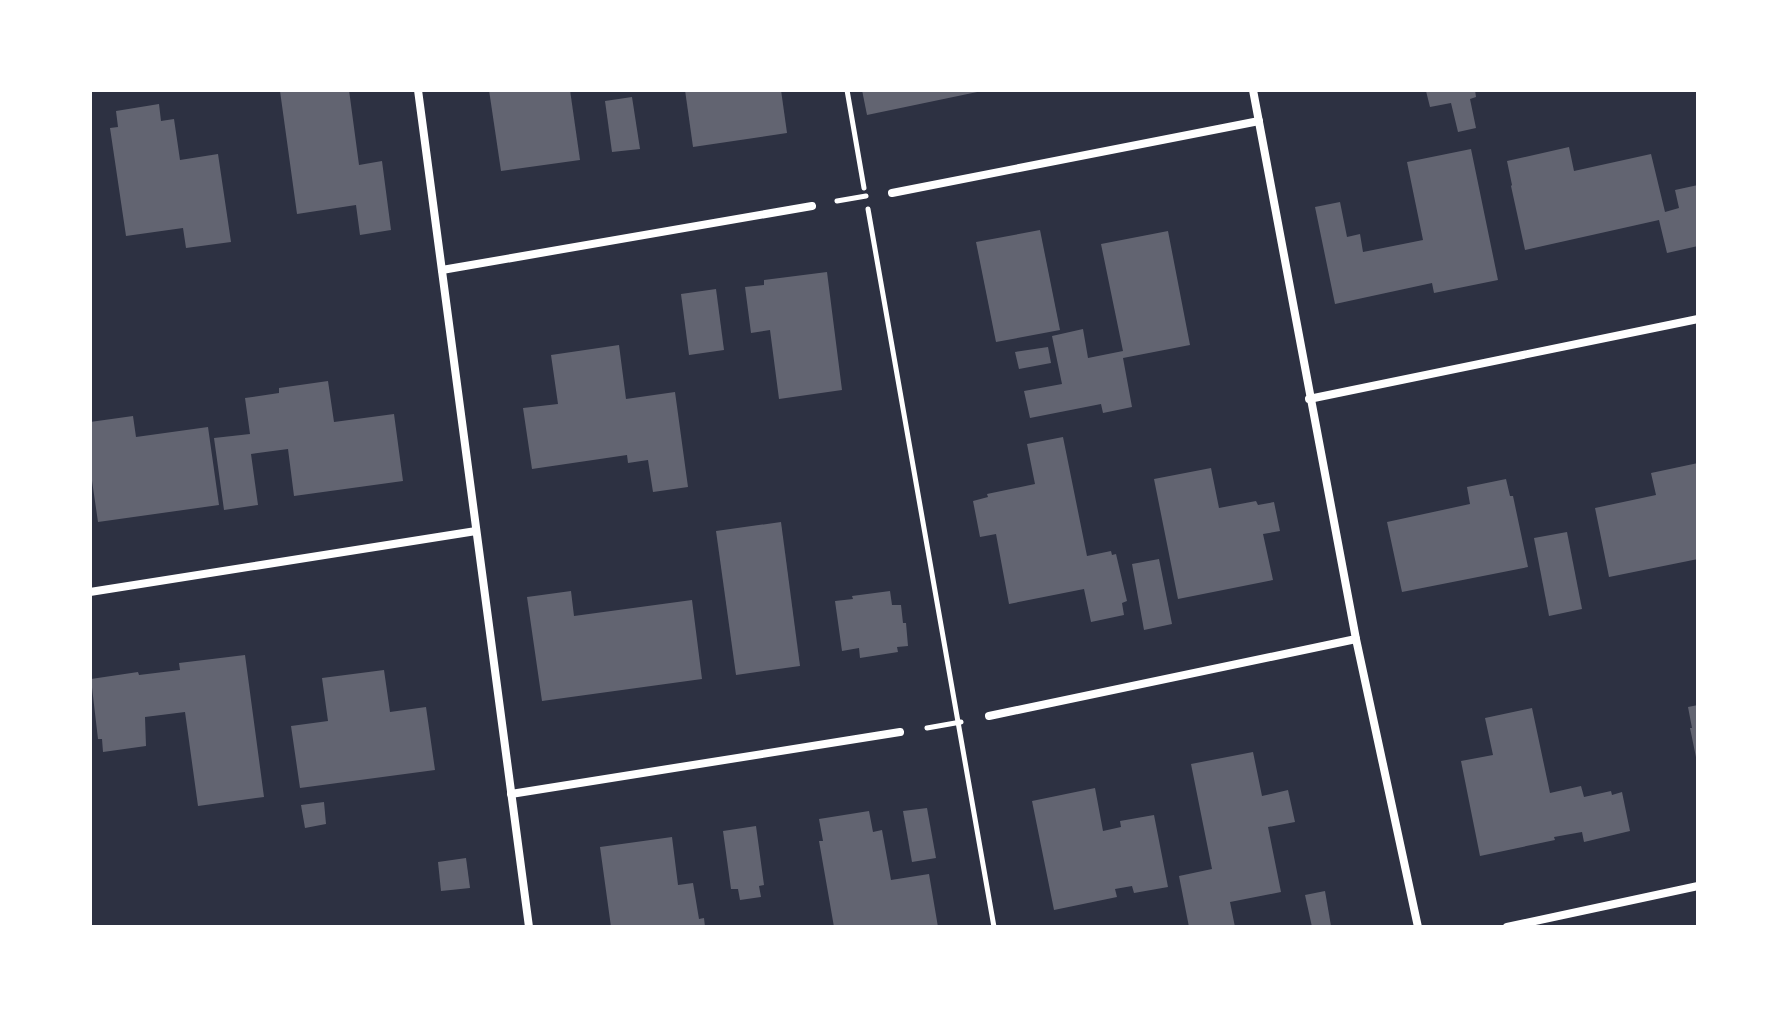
<svg xmlns="http://www.w3.org/2000/svg" width="1788" height="1017" viewBox="0 0 1788 1017" font-family="Quicksand,sans-serif">
	<style>
		.building { fill: #626471 }
		.lines { fill: none; stroke-linecap: round; stroke-linejoin: round }
		.path { stroke: #fff; stroke-width: 5 }
		.minor { stroke: #fff; stroke-width: 8 }
	</style>
	<rect width="100%" height="100%" fill="#2d3142"/>
	<!-- building -->
	<g class="building">
		<path d="M 288,90 L 349,90 L 359,165 L 382,161 L 391,230 L 360,235 L 356,205 L 297,214 L 280,91 Z"/>
		<path d="M 489,90 L 570,90 L 580,160 L 501,171 Z"/>
		<path d="M 685,90 L 781,90 L 787,133 L 693,147 Z"/>
		<path d="M 862,90 L 982,90 L 982,91 L 867,115 Z"/>
		<path d="M 1475,90 L 1476,97 L 1470,99 L 1476,128 L 1458,132 L 1451,103 L 1430,107 L 1426,91 Z"/>
		<path d="M 632,97 L 640,149 L 612,152 L 605,101 Z"/>
		<path d="M 159,104 L 161,121 L 174,119 L 180,160 L 218,154 L 231,242 L 186,248 L 183,228 L 126,236 L 110,128 L 118,127 L 116,111 Z"/>
		<path d="M 1569,147 L 1574,171 L 1651,154 L 1665,212 L 1679,208 L 1675,190 L 1698,185 L 1698,246 L 1667,253 L 1659,220 L 1525,250 L 1511,186 L 1512,185 L 1507,161 Z"/>
		<path d="M 1471,149 L 1498,280 L 1434,293 L 1432,283 L 1335,304 L 1315,207 L 1340,202 L 1347,237 L 1360,234 L 1363,252 L 1423,240 L 1407,162 Z"/>
		<path d="M 1040,230 L 1060,330 L 996,342 L 976,242 Z"/>
		<path d="M 1168,231 L 1190,345 L 1123,358 L 1132,407 L 1103,413 L 1101,404 L 1030,418 L 1024,391 L 1062,384 L 1052,336 L 1083,329 L 1088,358 L 1123,351 L 1101,244 Z"/>
		<path d="M 827,272 L 842,390 L 779,399 L 770,330 L 751,333 L 745,287 L 764,285 L 764,280 Z"/>
		<path d="M 716,289 L 724,350 L 689,355 L 681,294 Z"/>
		<path d="M 619,345 L 626,399 L 675,392 L 688,487 L 653,492 L 648,460 L 628,463 L 627,455 L 532,469 L 523,408 L 558,404 L 551,355 Z"/>
		<path d="M 1048,347 L 1051,363 L 1019,369 L 1015,352 Z"/>
		<path d="M 328,381 L 334,422 L 394,414 L 403,481 L 294,496 L 288,449 L 251,454 L 258,505 L 224,510 L 214,438 L 250,434 L 245,398 L 279,393 L 279,388 Z"/>
		<path d="M 133,416 L 136,437 L 208,427 L 219,505 L 98,522 L 90,467 L 90,422 Z"/>
		<path d="M 1063,437 L 1087,556 L 1111,551 L 1112,555 L 1116,554 L 1127,601 L 1122,603 L 1124,615 L 1091,622 L 1084,589 L 1009,604 L 996,534 L 980,537 L 973,501 L 988,497 L 987,494 L 1035,484 L 1027,444 Z"/>
		<path d="M 1698,463 L 1698,559 L 1609,577 L 1595,508 L 1656,495 L 1651,473 Z"/>
		<path d="M 1211,468 L 1219,508 L 1256,501 L 1258,505 L 1274,502 L 1280,531 L 1263,534 L 1273,580 L 1178,599 L 1154,479 Z"/>
		<path d="M 1506,479 L 1510,496 L 1513,496 L 1528,567 L 1402,592 L 1387,522 L 1470,504 L 1467,487 Z"/>
		<path d="M 781,522 L 800,666 L 736,675 L 716,531 Z"/>
		<path d="M 1567,532 L 1582,609 L 1549,616 L 1534,538 Z"/>
		<path d="M 1159,559 L 1172,624 L 1144,630 L 1132,564 Z"/>
		<path d="M 571,591 L 574,616 L 692,600 L 702,679 L 542,701 L 527,597 Z"/>
		<path d="M 890,591 L 892,605 L 901,605 L 903,623 L 906,623 L 908,646 L 897,647 L 898,652 L 860,658 L 859,648 L 842,651 L 835,601 L 853,599 L 852,596 Z"/>
		<path d="M 245,655 L 264,797 L 198,806 L 185,712 L 145,717 L 146,746 L 103,752 L 102,739 L 98,739 L 91,679 L 138,672 L 139,675 L 180,670 L 179,663 Z"/>
		<path d="M 384,670 L 390,712 L 426,707 L 435,770 L 300,788 L 291,726 L 328,721 L 322,678 Z"/>
		<path d="M 1698,705 L 1698,762 L 1697,762 L 1690,728 L 1692,728 L 1688,707 Z"/>
		<path d="M 1532,708 L 1550,793 L 1581,786 L 1584,797 L 1611,791 L 1612,795 L 1622,792 L 1630,831 L 1584,842 L 1582,832 L 1554,837 L 1555,840 L 1480,856 L 1461,761 L 1493,755 L 1485,718 Z"/>
		<path d="M 1253,752 L 1262,796 L 1288,790 L 1295,822 L 1268,827 L 1281,892 L 1230,902 L 1235,927 L 1189,927 L 1179,876 L 1212,869 L 1191,764 Z"/>
		<path d="M 1095,788 L 1103,831 L 1121,827 L 1120,821 L 1154,815 L 1168,887 L 1134,893 L 1132,886 L 1115,889 L 1117,897 L 1054,910 L 1032,801 Z"/>
		<path d="M 324,802 L 326,824 L 305,828 L 301,805 Z"/>
		<path d="M 927,808 L 936,858 L 912,862 L 903,811 Z"/>
		<path d="M 869,811 L 873,832 L 882,830 L 891,880 L 929,874 L 938,927 L 834,927 L 819,841 L 823,841 L 819,819 Z"/>
		<path d="M 756,826 L 764,885 L 759,886 L 761,897 L 740,900 L 738,889 L 731,889 L 723,831 Z"/>
		<path d="M 672,837 L 678,885 L 693,883 L 699,919 L 704,918 L 705,927 L 611,927 L 600,847 Z"/>
		<path d="M 466,858 L 470,888 L 441,891 L 438,862 Z"/>
		<path d="M 1325,891 L 1331,926 L 1312,927 L 1305,895 Z"/>
	</g>
	<g class="lines">
		<!-- path -->
		<g class="path">
			<path d="M 847,90 L 864,188"/>
			<path d="M 837,201 L 866,196"/>
			<path d="M 868,209 L 994,927"/>
			<path d="M 927,728 L 961,722"/>
		</g>
		<!-- minor -->
		<g class="minor">
			<path d="M 418,90 L 529,927"/>
			<path d="M 1253,90 L 1356,639 L 1418,927"/>
			<path d="M 892,193 L 1259,121"/>
			<path d="M 442,270 L 812,206"/>
			<path d="M 1309,399 L 1698,319"/>
			<path d="M 90,592 L 476,531"/>
			<path d="M 989,716 L 1356,639"/>
			<path d="M 511,794 L 900,732"/>
			<path d="M 1507,927 L 1698,886"/>
		</g>
	</g>
	<!-- border -->
	<rect width="1788" height="1017" fill="none" stroke="#ffffff" stroke-width="184"/>
</svg>
